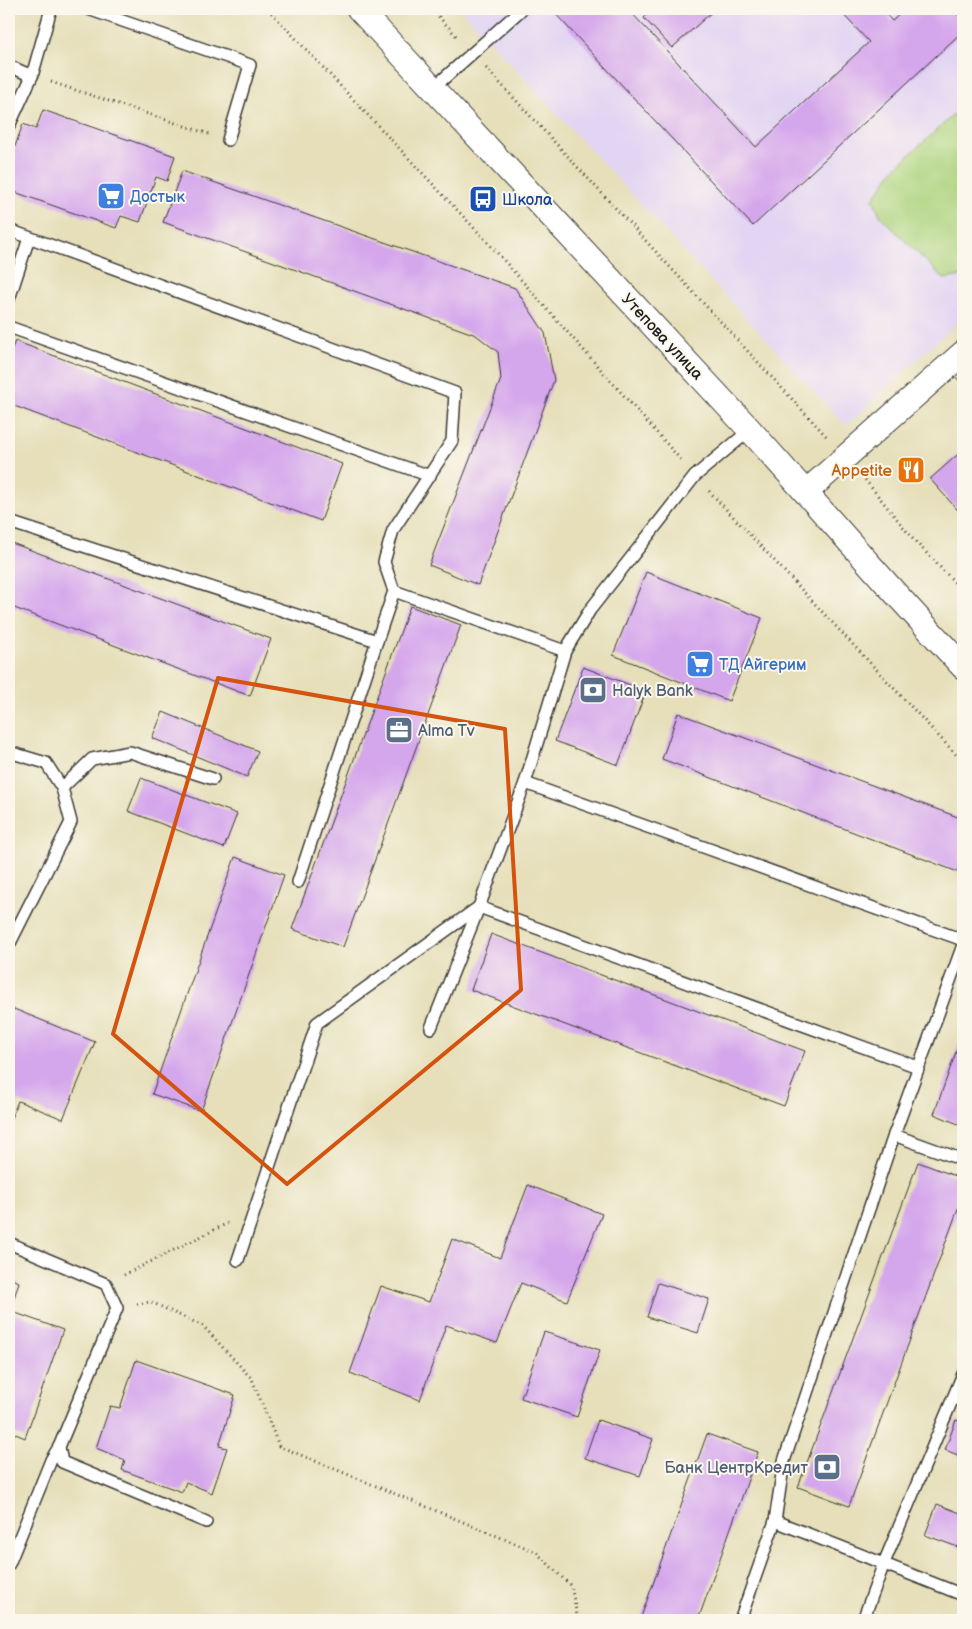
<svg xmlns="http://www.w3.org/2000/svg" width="972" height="1629" viewBox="0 0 972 1629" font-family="'Balsamiq Sans',sans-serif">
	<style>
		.built { fill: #e2d4f3 }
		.green { fill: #acd37d; stroke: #64784c }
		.building { fill: #d4a6ec }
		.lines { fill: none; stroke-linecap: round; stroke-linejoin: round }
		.lane-casing { stroke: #3a3934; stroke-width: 14 }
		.street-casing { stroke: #3a3934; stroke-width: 26 }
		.path { stroke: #3a3934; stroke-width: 3; stroke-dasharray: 1 4; stroke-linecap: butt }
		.lane { stroke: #fff; stroke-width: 11 }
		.street { stroke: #fff; stroke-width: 24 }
		.marked { fill: none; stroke: #d4530e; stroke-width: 4; stroke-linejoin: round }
		.labels { text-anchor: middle; stroke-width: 4; stroke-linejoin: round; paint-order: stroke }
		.shop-label { font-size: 16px; fill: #366cbe; stroke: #fbf7ec; text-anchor: start }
		.transit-label { font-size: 16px; fill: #164399; stroke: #fbf7ec; text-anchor: start }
		.street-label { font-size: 16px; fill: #1c1c1c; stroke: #fbf7ec }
		.food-label { font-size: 16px; fill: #c56008; stroke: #fbf7ec; text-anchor: end }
		.service-label { font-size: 16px; fill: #4e5e75; stroke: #fbf7ec; text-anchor: start }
	</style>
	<rect width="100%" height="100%" fill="#fbf7ec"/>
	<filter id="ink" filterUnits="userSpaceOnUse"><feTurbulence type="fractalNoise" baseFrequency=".02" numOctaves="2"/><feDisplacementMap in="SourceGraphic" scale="10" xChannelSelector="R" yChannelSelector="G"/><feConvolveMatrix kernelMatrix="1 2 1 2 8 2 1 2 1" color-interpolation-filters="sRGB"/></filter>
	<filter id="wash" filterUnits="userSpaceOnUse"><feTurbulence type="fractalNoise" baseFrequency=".0096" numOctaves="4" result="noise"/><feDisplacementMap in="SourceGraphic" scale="20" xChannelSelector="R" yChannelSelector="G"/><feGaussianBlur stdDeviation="1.12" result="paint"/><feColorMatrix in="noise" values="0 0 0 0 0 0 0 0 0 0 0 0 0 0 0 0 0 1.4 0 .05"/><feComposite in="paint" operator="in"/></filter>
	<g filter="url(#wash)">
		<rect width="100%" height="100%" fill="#e6dfba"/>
		<!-- built -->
		<path class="built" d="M 460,9 L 963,9 L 963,317 L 846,426 Z"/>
		<!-- green -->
		<path class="green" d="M 963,106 L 963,276 L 944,279 L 881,217 L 873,199 L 894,169 Z"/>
		<g id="blocks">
			<!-- building -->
			<g class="building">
				<path d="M 551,9 L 628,9 L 756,147 L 869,42 L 838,9 L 881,9 L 892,21 L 905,9 L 952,9 L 963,20 L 963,31 L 753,226 Z"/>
				<path d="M 653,9 L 715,9 L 672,48 L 644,18 Z"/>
				<path d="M 43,110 L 175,156 L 167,181 L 156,177 L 140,222 L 121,216 L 116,228 L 9,190 L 9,163 L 23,124 L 36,129 Z"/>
				<path d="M 182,171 L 515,288 L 545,333 L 554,380 L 478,585 L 429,565 L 501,379 L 498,352 L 476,335 L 163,222 Z"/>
				<path d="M 15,341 L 342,464 L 321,521 L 9,404 L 9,356 Z"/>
				<path d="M 963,364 L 963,385 L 953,374 Z"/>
				<path d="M 963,450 L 963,516 L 930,479 Z"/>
				<path d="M 9,542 L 271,639 L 250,696 L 9,606 Z"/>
				<path d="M 646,572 L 762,618 L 729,701 L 613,655 Z"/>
				<path d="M 410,606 L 461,625 L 343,947 L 292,929 Z"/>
				<path d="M 583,667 L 646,691 L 618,765 L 555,741 Z"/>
				<path d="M 163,712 L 258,751 L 247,777 L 152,738 Z"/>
				<path d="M 678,713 L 963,819 L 963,874 L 662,759 Z"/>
				<path d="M 141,778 L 237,814 L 224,848 L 128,811 Z"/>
				<path d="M 235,857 L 284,875 L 201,1111 L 152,1094 Z"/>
				<path d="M 491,934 L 805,1051 L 784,1106 L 471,990 Z"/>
				<path d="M 14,1009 L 95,1042 L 63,1119 L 18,1101 L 9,1123 L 9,1022 Z"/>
				<path d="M 963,1032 L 963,1126 L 934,1114 Z"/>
				<path d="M 918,1162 L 963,1179 L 963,1195 L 849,1506 L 798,1487 Z"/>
				<path d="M 528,1185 L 602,1214 L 567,1301 L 521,1283 L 497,1343 L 446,1325 L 420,1400 L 350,1373 L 381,1286 L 429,1302 L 452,1239 L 500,1258 Z"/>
				<path d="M 9,1278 L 19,1282 L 10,1311 L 63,1330 L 25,1438 L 9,1431 Z"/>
				<path d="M 658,1283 L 709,1299 L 698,1333 L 647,1317 Z"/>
				<path d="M 544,1332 L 600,1350 L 577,1417 L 521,1398 Z"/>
				<path d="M 136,1360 L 235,1395 L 219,1446 L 227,1448 L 212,1493 L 186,1482 L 182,1492 L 122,1470 L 125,1460 L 96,1448 L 110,1406 L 120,1408 Z"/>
				<path d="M 598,1420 L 653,1439 L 640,1476 L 585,1458 Z"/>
				<path d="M 956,1420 L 963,1423 L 963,1457 L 945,1450 Z"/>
				<path d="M 707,1434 L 758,1452 L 698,1620 L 640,1620 Z"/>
				<path d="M 937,1504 L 963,1514 L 963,1549 L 925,1535 Z"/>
			</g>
		</g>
	</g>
	<g filter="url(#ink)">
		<use href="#blocks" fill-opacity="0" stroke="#3a3934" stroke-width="1"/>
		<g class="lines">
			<defs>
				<g id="lane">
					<path d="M 88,9 L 250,65 L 228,140"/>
					<path d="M 9,66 L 32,76"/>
					<path d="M 432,89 L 522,9"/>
					<path d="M 9,126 L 32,76 L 51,9"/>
					<path d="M 9,230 L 455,393 L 452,441 L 393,530 L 384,562 L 394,591 L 377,641 L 9,522"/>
					<path d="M 9,299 L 29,238"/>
					<path d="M 9,327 L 430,476"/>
					<path d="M 394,591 L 565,651"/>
					<path d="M 9,752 L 46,763 L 62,788 L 71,822 L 9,945"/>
					<path d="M 525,783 L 963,940"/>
					<path d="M 62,788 L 92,759 L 130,752 L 213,779"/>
					<path d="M 298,882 L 377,641"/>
					<path d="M 431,1028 L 479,907 L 918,1067"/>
					<path d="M 894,1135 L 963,1160"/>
					<path d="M 9,1243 L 106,1284 L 117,1308 L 59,1447 L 62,1462 L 206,1522"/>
					<path d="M 238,1260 L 317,1023 L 479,907 L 525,783 L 565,651 L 590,610 L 695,476 L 750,430"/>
					<path d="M 775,1521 L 963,1595"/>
					<path d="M 9,1564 L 51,1460 L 59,1447"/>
					<path d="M 740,1620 L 775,1521 L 784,1461 L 894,1135 L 963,945"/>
					<path d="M 863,1620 L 884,1563 L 963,1374"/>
				</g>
				<g id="street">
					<path d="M 359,9 L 750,430 L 886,583 L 963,667"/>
					<path d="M 806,492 L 963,353"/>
				</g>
			</defs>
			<!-- lane casing -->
			<use href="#lane" class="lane-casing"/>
			<!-- street casing -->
			<use href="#street" class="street-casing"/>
			<!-- path -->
			<g class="path">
				<path d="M 268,9 L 492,247 L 681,460"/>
				<path d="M 432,9 L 458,38"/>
				<path d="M 486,68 L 828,438"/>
				<path d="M 51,82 L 209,134"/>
				<path d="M 862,476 L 913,539 L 963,591"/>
				<path d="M 709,491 L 963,762"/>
				<path d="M 124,1275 L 228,1223"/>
				<path d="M 137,1304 L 151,1302 L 203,1326 L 252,1379 L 279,1446 L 536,1552 L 571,1586 L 578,1620"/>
			</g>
			<!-- lane -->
			<use href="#lane" class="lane"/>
			<!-- street -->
			<use href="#street" class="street"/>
		</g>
	</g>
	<!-- marked area -->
	<path class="marked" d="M 218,678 L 505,729 L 521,990 L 287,1184 L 113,1034 Z"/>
	<!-- icons -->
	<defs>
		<symbol id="supermarket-square" viewBox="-11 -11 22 22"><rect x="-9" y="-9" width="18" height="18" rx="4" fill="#3f7fe0" stroke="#fbf7ec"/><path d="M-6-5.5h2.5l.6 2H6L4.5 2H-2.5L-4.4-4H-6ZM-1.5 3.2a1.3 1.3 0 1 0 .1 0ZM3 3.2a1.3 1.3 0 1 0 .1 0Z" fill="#fff"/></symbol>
		<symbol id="bus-square" viewBox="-11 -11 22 22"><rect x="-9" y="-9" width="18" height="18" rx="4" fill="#1a4fb4" stroke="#fbf7ec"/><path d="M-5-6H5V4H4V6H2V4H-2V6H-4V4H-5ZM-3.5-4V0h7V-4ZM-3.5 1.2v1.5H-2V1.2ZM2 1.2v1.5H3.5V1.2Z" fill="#fff"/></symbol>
		<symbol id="restaurant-square" viewBox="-11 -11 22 22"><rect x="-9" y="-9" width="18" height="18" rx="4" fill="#e8710a" stroke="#fbf7ec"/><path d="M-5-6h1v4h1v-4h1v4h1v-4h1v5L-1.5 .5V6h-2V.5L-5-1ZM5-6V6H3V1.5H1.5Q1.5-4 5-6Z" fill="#fff"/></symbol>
		<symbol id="bank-square" viewBox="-11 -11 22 22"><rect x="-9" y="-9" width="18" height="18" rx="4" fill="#5c6f8a" stroke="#fbf7ec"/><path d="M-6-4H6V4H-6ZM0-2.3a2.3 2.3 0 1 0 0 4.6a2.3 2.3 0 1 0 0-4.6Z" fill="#fff"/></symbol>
		<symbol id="office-square" viewBox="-11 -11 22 22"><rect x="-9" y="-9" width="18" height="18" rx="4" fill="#5c6f8a" stroke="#fbf7ec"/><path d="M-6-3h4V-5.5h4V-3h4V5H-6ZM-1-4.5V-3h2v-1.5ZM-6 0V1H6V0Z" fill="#fff"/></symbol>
	</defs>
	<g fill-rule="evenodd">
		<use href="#supermarket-square" x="95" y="180" width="32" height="32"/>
		<use href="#bus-square" x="467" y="183" width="32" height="32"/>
		<use href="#restaurant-square" x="895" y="454" width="32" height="32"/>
		<use href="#supermarket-square" x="684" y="648" width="32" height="32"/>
		<use href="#bank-square" x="577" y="674" width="32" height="32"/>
		<use href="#office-square" x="383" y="714" width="32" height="32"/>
		<use href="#bank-square" x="811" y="1451" width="32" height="32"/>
	</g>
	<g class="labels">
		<!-- shop labels -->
		<g class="shop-label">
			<text x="130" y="202">Достык</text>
			<text x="719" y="670">ТД Айгерим</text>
		</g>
		<!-- transit labels -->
		<g class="transit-label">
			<text x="502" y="205">Школа</text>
		</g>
		<!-- street labels -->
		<g class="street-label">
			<text transform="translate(663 336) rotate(47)" y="6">Утепова улица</text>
		</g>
		<!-- food labels -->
		<g class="food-label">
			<text x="892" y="476">Appetite</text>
		</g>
		<!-- service labels -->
		<g class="service-label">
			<text x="612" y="696">Halyk Bank</text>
			<text x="418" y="736">Alma Tv</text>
			<text x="808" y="1473" text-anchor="end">Банк ЦентрКредит</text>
		</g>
	</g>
	<!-- margin -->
	<rect width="972" height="1629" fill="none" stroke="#fbf7ec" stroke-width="30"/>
</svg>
